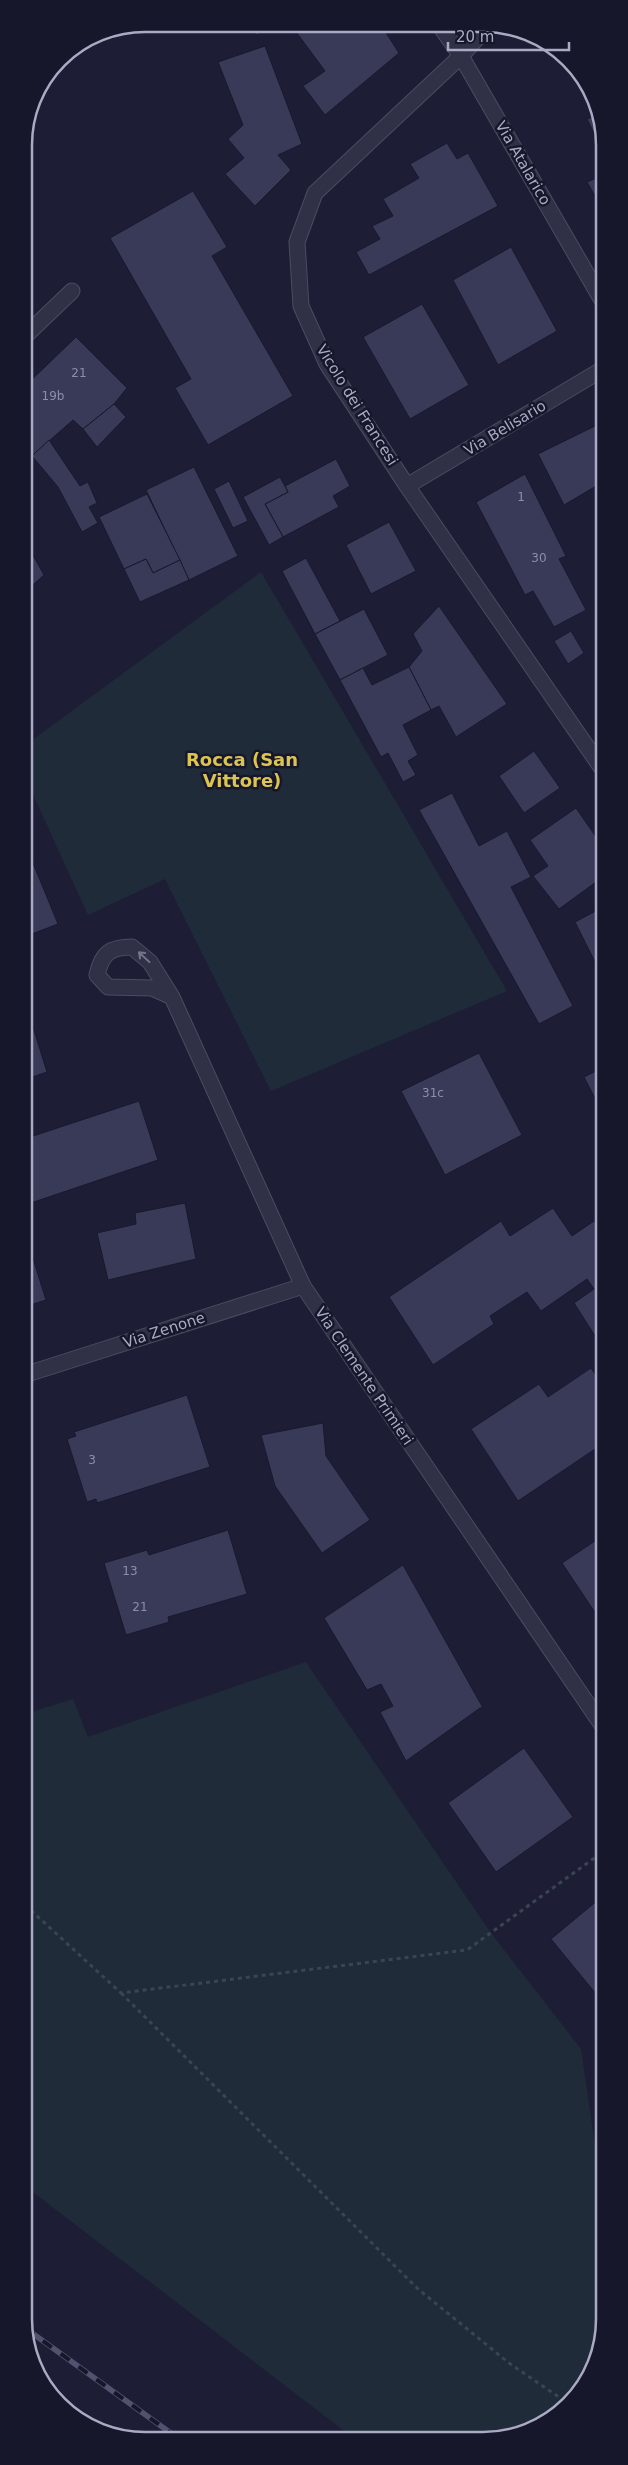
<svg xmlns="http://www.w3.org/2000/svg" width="628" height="2465" viewBox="0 0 628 2465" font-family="'DejaVu Sans',sans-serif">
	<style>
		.green { fill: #1f2b38 }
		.building { fill: #393958; stroke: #18192d }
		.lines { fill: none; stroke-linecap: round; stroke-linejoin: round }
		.street-casing { stroke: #4b4b62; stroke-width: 17 }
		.path { stroke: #394652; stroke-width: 3; stroke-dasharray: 4 4; stroke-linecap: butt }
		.street { stroke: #303147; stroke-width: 15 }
		.rail-casing { stroke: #52526f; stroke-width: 5.5 }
		.rail { stroke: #16172b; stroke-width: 4; stroke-dasharray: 11; stroke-linecap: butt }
		.oneway { stroke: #73748c }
		.labels { text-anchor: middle; stroke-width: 5; stroke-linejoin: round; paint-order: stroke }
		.number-label { font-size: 12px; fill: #8e8eaa }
		.street-label { font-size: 15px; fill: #aaaac5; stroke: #16172b }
		.quarter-label { font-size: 18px; font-weight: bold; fill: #dbc44f; stroke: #16172b }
		.rim { fill: none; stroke: #aaaac5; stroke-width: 2.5 }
	</style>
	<rect width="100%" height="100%" fill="#1d1e36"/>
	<!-- green -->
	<g class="green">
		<path d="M 261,572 L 507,991 L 271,1091 L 165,879 L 88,915 L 24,775 L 24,746 Z"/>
		<path d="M 306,1662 L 491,1933 L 581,2049 L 604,2206 L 604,2328 L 595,2367 L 574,2400 L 543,2425 L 499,2440 L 356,2440 L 25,2186 L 25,1714 L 73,1699 L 88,1737 Z"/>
	</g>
	<!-- building -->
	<g class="building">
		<path d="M 252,24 L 280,25 L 256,35 Z"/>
		<path d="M 291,25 L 381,25 L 399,53 L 325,115 L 303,86 L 325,71 Z"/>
		<path d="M 265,46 L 302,144 L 278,155 L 291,170 L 255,206 L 225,174 L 244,158 L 228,139 L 243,125 L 218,62 Z"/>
		<path d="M 597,115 L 603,129 L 603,151 L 587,119 Z"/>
		<path d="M 447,143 L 457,159 L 468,153 L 498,206 L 369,275 L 356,252 L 380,239 L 372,226 L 393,216 L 383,199 L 419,178 L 410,164 Z"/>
		<path d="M 603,175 L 603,210 L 587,182 Z"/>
		<path d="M 193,191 L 227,247 L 212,256 L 293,396 L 208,445 L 175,388 L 191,379 L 110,238 Z"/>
		<path d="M 511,247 L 557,331 L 498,365 L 453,280 Z"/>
		<path d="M 422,304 L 469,385 L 410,419 L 363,337 Z"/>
		<path d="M 76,337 L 127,388 L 114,404 L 83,429 L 73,420 L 32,456 L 24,444 L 24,387 Z"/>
		<path d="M 114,404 L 126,417 L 97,447 L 83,429 Z"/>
		<path d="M 603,422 L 603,482 L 564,505 L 538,454 Z"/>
		<path d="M 49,440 L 80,486 L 88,482 L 97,503 L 89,507 L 98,523 L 82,532 L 58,487 L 32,456 Z"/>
		<path d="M 336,459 L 350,486 L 333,496 L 339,507 L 283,537 L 265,504 L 288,492 L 285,486 Z"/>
		<path d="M 194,467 L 238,556 L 189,580 L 146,490 Z"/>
		<path d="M 525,474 L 566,556 L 559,559 L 586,610 L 554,627 L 533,591 L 525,595 L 476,502 Z"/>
		<path d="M 280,477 L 288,492 L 265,504 L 283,537 L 269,545 L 243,497 Z"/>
		<path d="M 229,481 L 248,521 L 233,528 L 214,489 Z"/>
		<path d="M 147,494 L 180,560 L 153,573 L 146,559 L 124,569 L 99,517 Z"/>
		<path d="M 389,522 L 416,571 L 371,594 L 346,545 Z"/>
		<path d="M 24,539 L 44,575 L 24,593 Z"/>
		<path d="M 306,558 L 340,621 L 315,634 L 282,571 Z"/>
		<path d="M 146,559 L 153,573 L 180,560 L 189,580 L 140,602 L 124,569 Z"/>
		<path d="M 439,606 L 507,704 L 456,737 L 439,706 L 431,710 L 409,667 L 422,651 L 413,634 Z"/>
		<path d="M 364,609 L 388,655 L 340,680 L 315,634 Z"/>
		<path d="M 571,631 L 584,653 L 568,664 L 554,641 Z"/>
		<path d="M 409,667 L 431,710 L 403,725 L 418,755 L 408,761 L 416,775 L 403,782 L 388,753 L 381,757 L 340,680 L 363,668 L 372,685 Z"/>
		<path d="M 534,751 L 560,788 L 524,813 L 499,776 Z"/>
		<path d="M 452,793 L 479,846 L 507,831 L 531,877 L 511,887 L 573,1006 L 539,1024 L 419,810 Z"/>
		<path d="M 576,808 L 603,847 L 603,877 L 559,909 L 533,876 L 548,866 L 530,840 Z"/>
		<path d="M 24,841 L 58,924 L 24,937 Z"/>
		<path d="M 603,907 L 603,975 L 602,976 L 575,922 Z"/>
		<path d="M 604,1005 L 604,1016 L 598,1007 Z"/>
		<path d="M 29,1014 L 47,1072 L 24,1080 L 24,1016 Z"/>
		<path d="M 479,1053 L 522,1135 L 445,1175 L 401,1091 Z"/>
		<path d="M 604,1067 L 604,1116 L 584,1077 Z"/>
		<path d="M 139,1101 L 158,1160 L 31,1203 L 24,1183 L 24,1139 Z"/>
		<path d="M 185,1203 L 196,1259 L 108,1280 L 97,1233 L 136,1224 L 135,1213 Z"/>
		<path d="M 553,1208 L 572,1236 L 594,1221 L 604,1235 L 604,1335 L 597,1339 L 574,1303 L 594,1289 L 587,1279 L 541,1311 L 527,1292 L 490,1316 L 494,1324 L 433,1365 L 389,1297 L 501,1221 L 510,1236 Z"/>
		<path d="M 32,1255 L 46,1300 L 24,1307 L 24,1257 Z"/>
		<path d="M 591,1368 L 604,1387 L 604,1443 L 518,1501 L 471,1429 L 539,1384 L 548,1397 Z"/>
		<path d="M 187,1395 L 210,1467 L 97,1503 L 96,1499 L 87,1502 L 67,1439 L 76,1436 L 74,1432 Z"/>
		<path d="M 323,1423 L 326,1456 L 370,1520 L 322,1553 L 275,1486 L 261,1435 Z"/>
		<path d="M 228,1530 L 247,1594 L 168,1617 L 169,1622 L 126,1635 L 104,1563 L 147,1550 L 149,1555 Z"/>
		<path d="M 604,1535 L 604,1626 L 562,1563 Z"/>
		<path d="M 403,1565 L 483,1708 L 480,1708 L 406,1761 L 380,1712 L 393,1706 L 381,1684 L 367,1690 L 324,1618 Z"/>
		<path d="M 524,1748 L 573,1817 L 496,1872 L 448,1803 Z"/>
		<path d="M 604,1895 L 604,1998 L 601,2000 L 551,1939 Z"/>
	</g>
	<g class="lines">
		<defs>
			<g id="street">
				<path d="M 440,26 L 461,56 L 603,302"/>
				<path d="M 488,26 L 461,56 L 315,193 L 297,242 L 301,306 L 327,364 L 407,486 L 603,770"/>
				<path d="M 24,337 L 72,291"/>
				<path d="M 407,486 L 603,369"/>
				<path d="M 172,997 L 152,988 L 108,987 L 97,975 C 102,953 110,947 132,947 L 150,962 L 172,997 L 303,1286 L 604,1728"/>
				<path d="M 24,1375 L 303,1286"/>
			</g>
		</defs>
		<!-- street casing -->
		<use href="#street" class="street-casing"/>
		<!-- path -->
		<g class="path">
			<path d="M 25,1905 L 121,1993 L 467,1950 L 604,1851"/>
			<path d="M 121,1993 L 418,2289 L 509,2363 L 569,2404"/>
		</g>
		<!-- street -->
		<use href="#street" class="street"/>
		<defs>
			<g id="rail">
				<path d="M 25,2328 L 179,2439"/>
				<path d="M 57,2403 L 66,2409"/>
			</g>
		</defs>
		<!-- rail casing -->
		<use href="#rail" class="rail-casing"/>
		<!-- rail -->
		<use href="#rail" class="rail"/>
	</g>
	<!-- one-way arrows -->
	<defs><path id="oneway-shaft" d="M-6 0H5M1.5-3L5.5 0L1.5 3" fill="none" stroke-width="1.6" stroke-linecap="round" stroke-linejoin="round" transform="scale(1.25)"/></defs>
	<use class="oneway" href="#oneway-shaft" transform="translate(144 957) rotate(-137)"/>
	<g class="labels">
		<!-- number labels -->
		<g class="number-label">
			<text x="79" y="377">21</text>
			<text x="53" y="400">19b</text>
			<text x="521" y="501">1</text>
			<text x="539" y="562">30</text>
			<text x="433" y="1097">31c</text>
			<text x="92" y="1464">3</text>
			<text x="130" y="1575">13</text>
			<text x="140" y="1611">21</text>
		</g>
		<!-- street labels -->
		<g class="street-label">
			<text transform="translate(523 163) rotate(60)" y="5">Via Atalarico</text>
			<text transform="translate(357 405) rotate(58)" y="5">Vicolo dei Francesi</text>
			<text transform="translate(505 428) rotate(-31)" y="5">Via Belisario</text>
			<text transform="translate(164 1330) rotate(-18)" y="5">Via Zenone</text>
			<text transform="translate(364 1376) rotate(56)" y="5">Via Clemente Primieri</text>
		</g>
		<!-- quarter labels -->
		<g class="quarter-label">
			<text x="242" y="766">Rocca (San<tspan x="242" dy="21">Vittore)</tspan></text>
		</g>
	</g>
	<!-- crop -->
	<path d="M0 0H628V2465H0ZM145 32H483A113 113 0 0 1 596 145V2319A113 113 0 0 1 483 2432H145A113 113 0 0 1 32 2319V145A113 113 0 0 1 145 32Z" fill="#16172b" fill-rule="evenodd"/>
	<path class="rim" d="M145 32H483A113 113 0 0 1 596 145V2319A113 113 0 0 1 483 2432H145A113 113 0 0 1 32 2319V145A113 113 0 0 1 145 32Z"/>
	<!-- scale -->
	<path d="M448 42v8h121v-8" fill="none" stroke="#aaaac5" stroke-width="2.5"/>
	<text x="456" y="42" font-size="15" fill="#aaaac5" stroke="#16172b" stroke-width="4" paint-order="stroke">20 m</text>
</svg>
